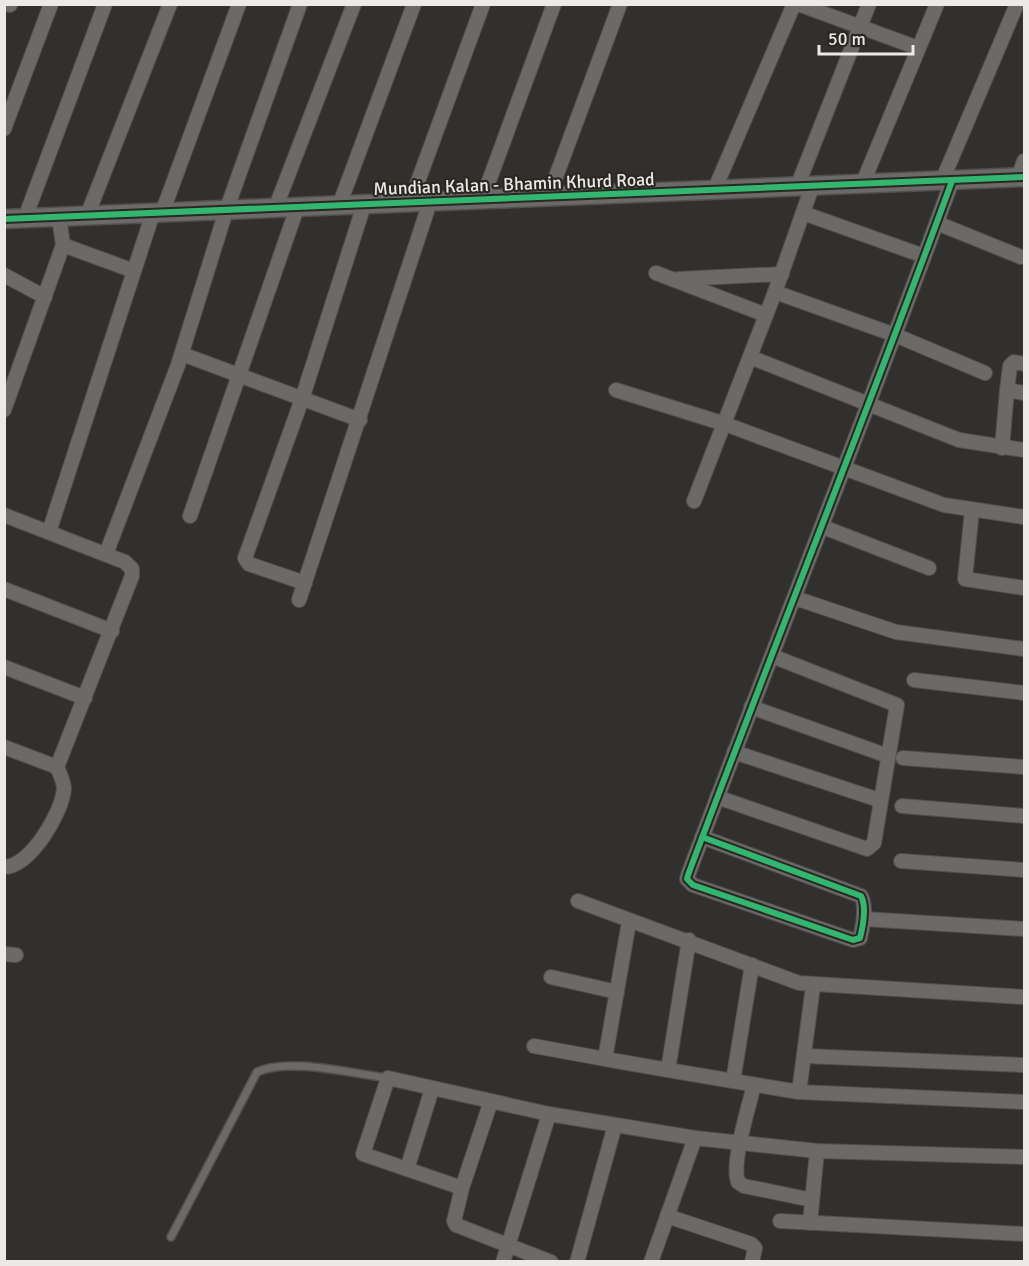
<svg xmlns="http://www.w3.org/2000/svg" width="1029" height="1266" viewBox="0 0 1029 1266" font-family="Signika,sans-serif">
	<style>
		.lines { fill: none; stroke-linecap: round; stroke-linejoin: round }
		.service-casing { stroke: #504f4d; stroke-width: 10 }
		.minor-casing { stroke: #504f4d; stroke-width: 16 }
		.tertiary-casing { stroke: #504f4d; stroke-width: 21 }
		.service { stroke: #6b6a68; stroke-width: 7 }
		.minor { stroke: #6b6a68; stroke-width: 14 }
		.tertiary { stroke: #6b6a68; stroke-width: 18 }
		.cycleway-casing { stroke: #2a2822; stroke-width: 10 }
		.cycleway { stroke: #33b770; stroke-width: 6 }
		.labels { text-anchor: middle; stroke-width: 4.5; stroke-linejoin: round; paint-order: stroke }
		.street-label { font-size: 18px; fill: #eceae7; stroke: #2a2822 }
	</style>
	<rect width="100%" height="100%" fill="#32302e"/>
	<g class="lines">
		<defs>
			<path id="service" d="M 171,1237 L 257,1072 C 288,1057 353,1074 388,1078"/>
			<g id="minor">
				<path d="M 8,4 L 10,5"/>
				<path d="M 798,4 L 918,48"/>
				<path d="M 4,129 L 51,4"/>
				<path d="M 1018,178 L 1024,161"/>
				<path d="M 942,181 L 1017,4"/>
				<path d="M 862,185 L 937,4"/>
				<path d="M 797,187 L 869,4"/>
				<path d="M 714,191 L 794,4"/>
				<path d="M 548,198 L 620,4"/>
				<path d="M 482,200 L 554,4"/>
				<path d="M 410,203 L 483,4"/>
				<path d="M 339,206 L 414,4"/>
				<path d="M 275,209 L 354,4"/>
				<path d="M 162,213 L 239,4"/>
				<path d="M 803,213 L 924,256"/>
				<path d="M 87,216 L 170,4"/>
				<path d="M 25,218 L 105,4"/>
				<path d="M 937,223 L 1021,257"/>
				<path d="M 63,245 L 134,271"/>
				<path d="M 656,273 L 766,315"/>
				<path d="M 4,275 L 45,297"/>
				<path d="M 678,279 L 782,274"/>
				<path d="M 775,292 L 895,335 L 985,373"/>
				<path d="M 182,354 L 360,420"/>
				<path d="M 750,357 L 959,440 L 1024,450"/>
				<path d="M 616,390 L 725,424 L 944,505 L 1024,517"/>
				<path d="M 1007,390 L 1010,366 L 1014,362 L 1024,364"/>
				<path d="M 4,410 L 63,245 L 59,217"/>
				<path d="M 1002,448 L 1007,390 L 1024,393"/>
				<path d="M 694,501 L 775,292 L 812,187"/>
				<path d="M 972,510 L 965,579 L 1024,588"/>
				<path d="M 4,515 L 125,562 L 132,569 L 132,576 L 57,767 L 4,747"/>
				<path d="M 190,516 L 297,208"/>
				<path d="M 823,527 L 929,568"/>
				<path d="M 49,532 L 153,213"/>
				<path d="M 106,554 L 178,365 L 226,211 L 300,4"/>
				<path d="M 305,583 L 249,564 L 245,558 L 302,399 L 364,205"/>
				<path d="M 4,589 L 112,631"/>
				<path d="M 795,598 L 896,632 L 1024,649"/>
				<path d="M 299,600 L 430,202"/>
				<path d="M 4,667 L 85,698"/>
				<path d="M 914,680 L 1024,693"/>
				<path d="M 751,707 L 888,756"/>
				<path d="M 734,752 L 879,800"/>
				<path d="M 903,758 L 1024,767"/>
				<path d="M 717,797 L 867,849 L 874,843 L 897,705 L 772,656"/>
				<path d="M 902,806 L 1024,816"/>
				<path d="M 702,837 L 861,896 C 867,907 863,926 860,938 L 853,940 L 693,885 L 687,879 L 688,875 C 775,643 867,414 952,181"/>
				<path d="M 901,861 L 1024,870"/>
				<path d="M 4,867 C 30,867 62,813 64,789 C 64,782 60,774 57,767"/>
				<path d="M 578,901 L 799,983 L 1024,997"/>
				<path d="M 864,919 L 1024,929"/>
				<path d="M 629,922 L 605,1059 L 668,1070 L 689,940"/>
				<path d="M 4,954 L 16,955"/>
				<path d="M 752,965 L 733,1081 L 799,1092 L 813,986"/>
				<path d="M 551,977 L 617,992"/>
				<path d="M 534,1046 L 605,1059"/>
				<path d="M 805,1056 L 1024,1065"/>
				<path d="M 668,1070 L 733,1081"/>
				<path d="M 754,1085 C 749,1106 731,1163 738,1182 L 744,1186 L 812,1200"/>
				<path d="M 799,1092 L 1024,1102"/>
				<path d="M 407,1169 L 432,1089"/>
				<path d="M 462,1188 L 491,1101"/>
				<path d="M 667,1216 L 751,1244 L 755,1248 L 752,1262"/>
				<path d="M 780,1221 L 1024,1234"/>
				<path d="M 810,1223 L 817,1151"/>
				<path d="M 503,1262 L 549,1114"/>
				<path d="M 551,1262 L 456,1225 L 454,1221 L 462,1188 L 363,1154 L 388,1078 L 549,1114 L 695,1138 L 817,1151 L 1024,1157"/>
				<path d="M 577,1262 L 615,1125"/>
				<path d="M 651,1262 L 695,1138"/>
			</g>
			<path id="tertiary" d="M 4,219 L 1024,177"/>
		</defs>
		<!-- service casing -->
		<use href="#service" class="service-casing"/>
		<!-- minor casing -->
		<use href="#minor" class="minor-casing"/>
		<!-- tertiary casing -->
		<use href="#tertiary" class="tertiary-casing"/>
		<!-- service -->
		<use href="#service" class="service"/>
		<!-- minor -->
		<use href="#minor" class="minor"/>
		<!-- tertiary -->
		<use href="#tertiary" class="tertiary"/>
		<defs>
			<g id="cycleway">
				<path d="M 4,219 L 1024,177"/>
				<path d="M 702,837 L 861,896 C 867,907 863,926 860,938 L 853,940 L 693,885 L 687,879 L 688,875 C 775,643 867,414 952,181"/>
			</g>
		</defs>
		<!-- cycleway casing -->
		<use href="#cycleway" class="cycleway-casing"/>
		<!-- cycleway -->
		<use href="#cycleway" class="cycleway"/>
	</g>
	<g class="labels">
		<!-- street labels -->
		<g class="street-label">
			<text transform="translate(514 184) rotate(-2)" y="6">Mundian Kalan - Bhamin Khurd Road</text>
		</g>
	</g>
	<!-- border -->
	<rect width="1029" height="1266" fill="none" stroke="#eceae7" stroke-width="12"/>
	<!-- scale -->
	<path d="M819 45v9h94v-9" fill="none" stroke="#eceae7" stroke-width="3"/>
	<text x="828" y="45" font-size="18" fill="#eceae7" stroke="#2a2822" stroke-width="4.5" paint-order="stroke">50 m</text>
</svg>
